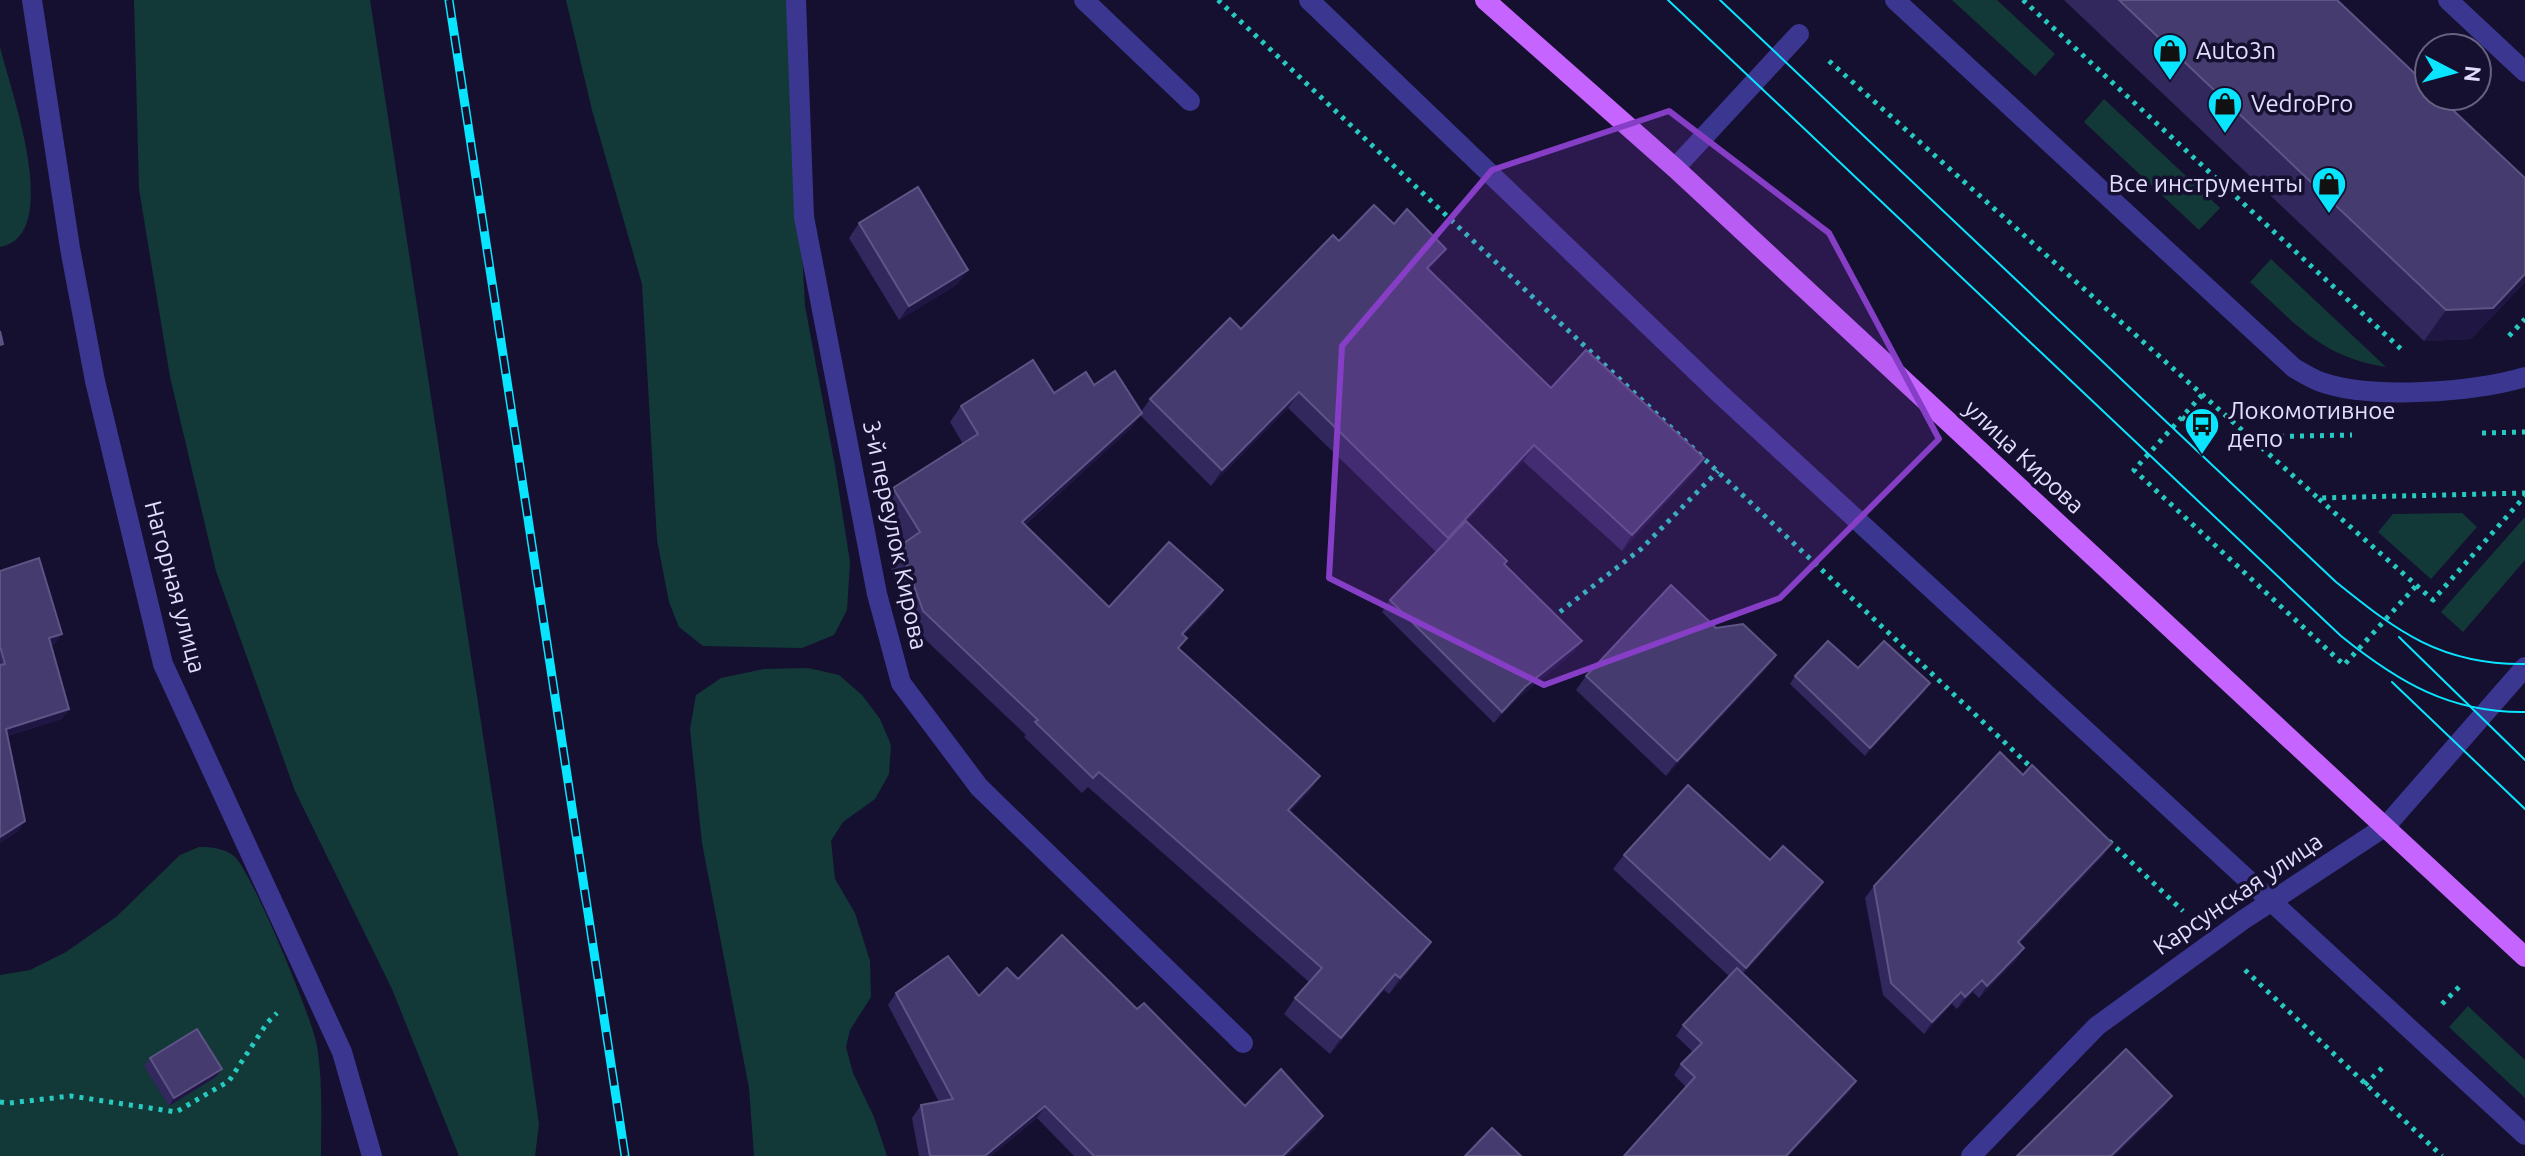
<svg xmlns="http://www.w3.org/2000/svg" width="2525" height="1156" viewBox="0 0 2525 1156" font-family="Ubuntu,sans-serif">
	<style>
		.green { fill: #123938 }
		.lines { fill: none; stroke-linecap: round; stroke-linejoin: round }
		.path { stroke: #27cac1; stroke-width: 5; stroke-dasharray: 4 6; stroke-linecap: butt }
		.minor { stroke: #3b3791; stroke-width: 20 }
		.major { stroke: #c664ff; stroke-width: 20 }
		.tram { stroke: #09e5ff; stroke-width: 2 }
		.rail-casing { stroke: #09e5ff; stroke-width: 9 }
		.rail { stroke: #15102f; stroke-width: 6; stroke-dasharray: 18; stroke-linecap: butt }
		.wall { fill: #33285d }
		.shaded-wall { fill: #1f1643 }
		.building { fill: #463b6f; stroke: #5e5485; stroke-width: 2 }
		.marked { fill: #853ec5; fill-opacity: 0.2; stroke: #853ec5; stroke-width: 6; stroke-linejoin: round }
		.labels { text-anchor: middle; stroke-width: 7; stroke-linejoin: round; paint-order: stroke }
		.poi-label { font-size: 24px; fill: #e2ddff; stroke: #15102f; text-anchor: start }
		.street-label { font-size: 24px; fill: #e2ddff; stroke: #15102f }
	</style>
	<rect width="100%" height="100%" fill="#15102f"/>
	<!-- green -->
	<g class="green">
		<path d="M 134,0 L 370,0 L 496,820 L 539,1124 L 535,1156 L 459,1156 L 392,989 L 295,791 L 216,571 L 170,377 L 139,189 Z"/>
		<path d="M 566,0 L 788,0 L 805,306 L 835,466 L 850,562 L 847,610 L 834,635 L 802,648 L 703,646 L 679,627 L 669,602 L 657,540 L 642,284 L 592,110 Z"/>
		<path d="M 1952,0 L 1997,0 L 2055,54 L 2035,76 Z"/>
		<path d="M 0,47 C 9,86 65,236 0,247 Z"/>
		<path d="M 2104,99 L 2220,208 L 2199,230 L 2084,122 Z"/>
		<path d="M 2271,259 L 2386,367 C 2321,357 2296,324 2250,282 Z"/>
		<path d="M 2462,513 L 2477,527 L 2431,579 L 2378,532 L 2393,514 Z"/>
		<path d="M 2525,517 L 2525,560 L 2463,632 L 2441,612 Z"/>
		<path d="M 808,668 L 839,675 L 862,695 L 880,719 L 891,745 L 889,774 L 875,799 L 843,822 L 831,841 L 835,879 L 855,913 L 870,961 L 871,997 L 850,1030 L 846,1047 L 853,1073 L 874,1117 L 887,1156 L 754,1156 L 749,1088 L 702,843 L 690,729 L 696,695 L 721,678 L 764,669 Z"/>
		<path d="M 199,847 C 212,847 223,848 234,856 C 251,870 313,1020 317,1046 C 323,1083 321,1119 321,1156 L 0,1156 L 0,975 L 30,970 L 66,952 L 116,917 L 180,855 Z"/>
		<path d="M 2468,1006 L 2525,1060 L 2525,1098 L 2449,1027 Z"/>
	</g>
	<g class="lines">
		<!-- path -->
		<g class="path">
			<path d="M 1218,0 L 2035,771"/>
			<path d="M 2023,0 L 2401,349"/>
			<path d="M 1829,61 L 2318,498 L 2525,493"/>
			<path d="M 2509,336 L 2525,319"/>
			<path d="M 2202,395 L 2134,470 L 2344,665 L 2416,586"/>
			<path d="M 2182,417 L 2198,431"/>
			<path d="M 2482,433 L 2525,432"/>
			<path d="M 2250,437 L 2352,435"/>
			<path d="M 2319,499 L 2433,600 L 2525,496"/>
			<path d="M 1552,618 L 1641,549 L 1718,471"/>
			<path d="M 2109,841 L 2183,911"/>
			<path d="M 2245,970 L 2442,1156"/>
			<path d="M 2442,1004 L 2461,985"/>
			<path d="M 2365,1085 L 2386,1064"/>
			<path d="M 0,1102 L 9,1103 L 71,1096 L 176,1112 L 229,1081 L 267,1023 L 277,1013"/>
		</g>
		<!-- minor -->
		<g class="minor">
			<path d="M 32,0 L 70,248 L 95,381 L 163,664 L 342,1052 L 372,1156"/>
			<path d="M 796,0 L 804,217 L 877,594 L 901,683 L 979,787 L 1243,1043"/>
			<path d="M 1084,0 L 1190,101"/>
			<path d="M 1309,0 L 1718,392 L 2525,1135"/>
			<path d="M 1895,0 L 2294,368 C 2303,373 2312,379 2321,382 C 2372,400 2474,392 2525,377"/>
			<path d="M 2448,0 L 2525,72"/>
			<path d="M 1675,168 L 1799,34"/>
			<path d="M 1971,1156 L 2097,1026 L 2243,920 L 2386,826 L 2525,667"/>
		</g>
		<!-- major -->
		<path class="major" d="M 1485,0 L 1675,168 L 2525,957"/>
		<!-- tram -->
		<g class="tram">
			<path d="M 1668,0 L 2341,636 C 2398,682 2450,713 2525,712"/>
			<path d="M 1720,0 L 2336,582 C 2398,632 2441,665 2525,664"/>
			<path d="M 2399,637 L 2525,760"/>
			<path d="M 2392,682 L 2525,809"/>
		</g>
		<defs>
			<path id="rail" d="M 449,0 L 625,1156"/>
		</defs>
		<!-- rail casing -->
		<use href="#rail" class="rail-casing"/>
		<!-- rail -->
		<use href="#rail" class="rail"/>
	</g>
	<!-- wall -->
	<g class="wall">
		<path d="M 2064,0 L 2337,0 L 2525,178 L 2525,282 L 2471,339 L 2424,341 Z"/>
		<path d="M 859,223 L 958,284 L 899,320 L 849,238 Z"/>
		<path d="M 1394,224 L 1446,249 L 1429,270 L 1551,388 L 1704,458 L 1693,474 L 1622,551 L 1523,461 L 1466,522 L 1507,561 L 1504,565 L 1582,641 L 1574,652 L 1517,699 L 1494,723 L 1382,612 L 1390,600 L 1436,552 L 1288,408 L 1211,486 L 1140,415 L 1131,428 L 1025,525 L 1109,607 L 1212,606 L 1184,635 L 1179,649 L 1320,776 L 1309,792 L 1290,812 L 1431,942 L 1420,958 L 1389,994 L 1384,990 L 1330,1054 L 1284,1014 L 1295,998 L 1309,982 L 1088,787 L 1082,793 L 1024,737 L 1026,735 L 912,627 L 889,562 L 900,546 L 906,542 L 882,504 L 893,488 L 963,444 L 950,422 L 961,406 L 1054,393 L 1094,385 L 1141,412 L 1150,399 L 1241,329 L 1339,241 Z"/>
		<path d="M 0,571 L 55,644 L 51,645 L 69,709 L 62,719 L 7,736 L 25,821 L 18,831 L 0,843 Z"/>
		<path d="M 1716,628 L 1776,655 L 1766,669 L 1666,776 L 1576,690 L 1586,676 Z"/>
		<path d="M 1858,668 L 1925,691 L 1865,756 L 1790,684 L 1795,676 Z"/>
		<path d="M 1624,855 L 1770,860 L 1823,882 L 1813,897 L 1743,974 L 1856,1081 L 1849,1092 L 1788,1156 L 1624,1156 L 1686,1087 L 1674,1075 L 1681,1064 L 1693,1052 L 1676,1036 L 1683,1025 L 1729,976 L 1613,869 Z"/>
		<path d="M 2104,855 L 2019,944 L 2024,948 L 2016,960 L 1979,998 L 1973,992 L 1957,1009 L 1952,1004 L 1924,1034 L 1883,995 L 1865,898 L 1874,886 Z"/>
		<path d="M 1018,979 L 1137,1009 L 1245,1106 L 1315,1128 L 1287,1156 L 1074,1156 L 1037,1118 L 991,1156 L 919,1156 L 912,1118 L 921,1105 L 939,1102 L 888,1005 L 896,993 L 979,996 Z"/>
		<path d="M 150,1058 L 222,1069 L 216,1077 L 169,1106 L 144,1066 Z"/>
	</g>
	<!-- shaded-wall -->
	<g class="shaded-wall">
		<path d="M 1446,249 L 1435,264 L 1416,283 L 1427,268 Z"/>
		<path d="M 968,270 L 958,284 L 899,320 L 909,306 Z"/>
		<path d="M 2525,274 L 2525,282 L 2471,339 L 2424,341 L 2446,310 Z"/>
		<path d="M 1299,392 L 1288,408 L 1211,486 L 1222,470 Z"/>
		<path d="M 1142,413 L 1131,428 L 1011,537 L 1022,522 Z"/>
		<path d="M 1534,445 L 1523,461 L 1438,553 L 1448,538 Z"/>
		<path d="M 1704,458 L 1693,474 L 1622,551 L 1632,535 Z"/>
		<path d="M 1223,590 L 1212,606 L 1171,649 L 1182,634 Z"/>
		<path d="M 62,634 L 55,644 L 42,648 L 49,638 Z"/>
		<path d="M 1582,641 L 1574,652 L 1517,699 L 1494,723 L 1502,712 L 1525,687 Z"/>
		<path d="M 1776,655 L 1766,669 L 1666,776 L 1677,761 Z"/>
		<path d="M 1930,683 L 1925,691 L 1865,756 L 1870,748 Z"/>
		<path d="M 69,709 L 62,719 L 0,738 L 6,729 Z"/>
		<path d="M 1320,776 L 1309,792 L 1277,826 L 1288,810 Z"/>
		<path d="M 25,821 L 18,831 L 0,843 L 0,837 Z"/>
		<path d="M 2112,843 L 2104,855 L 2009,954 L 2018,942 Z"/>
		<path d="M 1823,882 L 1813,897 L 1736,982 L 1746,968 Z"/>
		<path d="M 1431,942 L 1420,958 L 1389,994 L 1400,978 Z"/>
		<path d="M 2024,948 L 2016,960 L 1979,998 L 1987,986 Z"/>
		<path d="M 1395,974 L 1384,990 L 1330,1054 L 1341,1038 Z"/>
		<path d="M 1982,980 L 1973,992 L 1957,1009 L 1965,997 Z"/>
		<path d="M 1961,992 L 1952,1004 L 1924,1034 L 1932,1022 Z"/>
		<path d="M 222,1069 L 216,1077 L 169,1106 L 174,1098 Z"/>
		<path d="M 1856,1081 L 1849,1092 L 1788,1156 L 1786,1156 Z"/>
		<path d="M 2172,1096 L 2165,1107 L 2115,1156 L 2111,1156 Z"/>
		<path d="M 1045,1106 L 1037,1118 L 991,1156 L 985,1156 Z"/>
		<path d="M 1323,1116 L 1315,1128 L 1287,1156 L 1283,1156 Z"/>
	</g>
	<!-- building -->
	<g class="building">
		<path d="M 2119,0 L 2337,0 L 2429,87 L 2429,96 L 2438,96 L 2525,178 L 2525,274 L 2493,308 L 2446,310 Z"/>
		<path d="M 918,187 L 968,270 L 909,306 L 859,223 Z"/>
		<path d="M 1374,205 L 1394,224 L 1407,209 L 1446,249 L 1427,268 L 1551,388 L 1586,350 L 1704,458 L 1632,535 L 1534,445 L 1448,538 L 1299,392 L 1222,470 L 1150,399 L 1230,318 L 1241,329 L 1333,235 L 1339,241 Z"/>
		<path d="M 0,331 L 3,344 L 0,345 Z"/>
		<path d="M 1033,360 L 1054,393 L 1086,372 L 1094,385 L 1115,371 L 1142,413 L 1022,522 L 1109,607 L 1169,542 L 1223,590 L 1182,634 L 1187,638 L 1178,648 L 1320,776 L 1288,810 L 1431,942 L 1400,978 L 1395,974 L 1341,1038 L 1295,998 L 1322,968 L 1099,772 L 1093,778 L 1035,722 L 1038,720 L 923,611 L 900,546 L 920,532 L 893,488 L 978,434 L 961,406 Z"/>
		<path d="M 1466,521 L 1507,561 L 1504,564 L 1582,641 L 1525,687 L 1502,712 L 1390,600 Z"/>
		<path d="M 39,558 L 62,634 L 49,638 L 69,709 L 6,729 L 25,821 L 0,837 L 0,665 L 5,664 L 0,646 L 0,571 Z"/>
		<path d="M 1671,585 L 1716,628 L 1743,624 L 1776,655 L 1677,761 L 1586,676 Z"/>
		<path d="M 1828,641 L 1858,668 L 1884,641 L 1930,683 L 1870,748 L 1795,676 Z"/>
		<path d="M 2000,752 L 2023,775 L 2032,765 L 2112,843 L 2018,942 L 2024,948 L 1987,986 L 1982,980 L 1965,997 L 1961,992 L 1932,1022 L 1891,983 L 1874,886 Z"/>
		<path d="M 1688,785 L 1770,860 L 1783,846 L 1823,882 L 1746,968 L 1624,855 Z"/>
		<path d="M 1062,935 L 1137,1009 L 1144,1003 L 1245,1106 L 1281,1069 L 1323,1116 L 1283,1156 L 1094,1156 L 1045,1106 L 985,1156 L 930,1156 L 921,1105 L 953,1099 L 896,993 L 948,956 L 979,996 L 1007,968 L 1018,979 Z"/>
		<path d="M 1737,968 L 1856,1081 L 1786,1156 L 1624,1156 L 1695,1077 L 1681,1064 L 1702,1043 L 1683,1025 Z"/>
		<path d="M 197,1029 L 222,1069 L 174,1098 L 150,1058 Z"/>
		<path d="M 2126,1049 L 2172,1096 L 2111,1156 L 2017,1156 Z"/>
		<path d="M 1492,1128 L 1521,1156 L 1465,1156 Z"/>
	</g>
	<!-- marked area -->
	<path class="marked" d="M 1669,111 L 1829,233 L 1939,439 L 1780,598 L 1544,685 L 1329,578 L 1342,346 L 1492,170 Z"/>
	<!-- icons -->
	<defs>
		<symbol id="shop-pin" viewBox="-11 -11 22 30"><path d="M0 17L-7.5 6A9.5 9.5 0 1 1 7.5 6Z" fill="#09e5ff" stroke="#15102f"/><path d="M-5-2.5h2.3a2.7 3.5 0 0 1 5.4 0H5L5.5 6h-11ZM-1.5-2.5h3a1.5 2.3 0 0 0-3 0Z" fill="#111"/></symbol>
		<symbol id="bus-pin" viewBox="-11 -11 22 30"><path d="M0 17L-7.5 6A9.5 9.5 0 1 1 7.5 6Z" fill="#09e5ff" stroke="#15102f"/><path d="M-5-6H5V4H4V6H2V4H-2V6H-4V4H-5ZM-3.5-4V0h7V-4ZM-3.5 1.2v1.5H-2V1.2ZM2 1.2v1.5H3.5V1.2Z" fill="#111"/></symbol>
	</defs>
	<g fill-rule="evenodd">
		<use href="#shop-pin" x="2150" y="31" width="40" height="54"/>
		<use href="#shop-pin" x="2205" y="84" width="40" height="54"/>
		<use href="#shop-pin" x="2309" y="164" width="40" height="54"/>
		<use href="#bus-pin" x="2182" y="405" width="40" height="54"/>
	</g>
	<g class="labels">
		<!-- poi labels -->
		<g class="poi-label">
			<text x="2196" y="59">Auto3n</text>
			<text x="2251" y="112">VedroPro</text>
			<text x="2303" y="192" text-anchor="end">Все инструменты</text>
			<text x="2228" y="419">Локомотивное<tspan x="2228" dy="28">депо</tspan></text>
		</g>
		<!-- street labels -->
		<g class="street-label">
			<text transform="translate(2024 457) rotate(43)" y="8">улица Кирова</text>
			<text transform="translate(895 535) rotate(78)" y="8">3-й переулок Кирова</text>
			<text transform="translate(175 587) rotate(75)" y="8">Нагорная улица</text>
			<text transform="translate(2238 894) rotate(-34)" y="8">Карсунская улица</text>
		</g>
	</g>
	<!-- north arrow -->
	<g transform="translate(2453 72) rotate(96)"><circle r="38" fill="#15102f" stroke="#676282" stroke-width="2"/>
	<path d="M0-6L14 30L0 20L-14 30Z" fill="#09e5ff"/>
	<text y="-12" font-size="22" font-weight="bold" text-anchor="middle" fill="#e2ddff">N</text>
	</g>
</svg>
